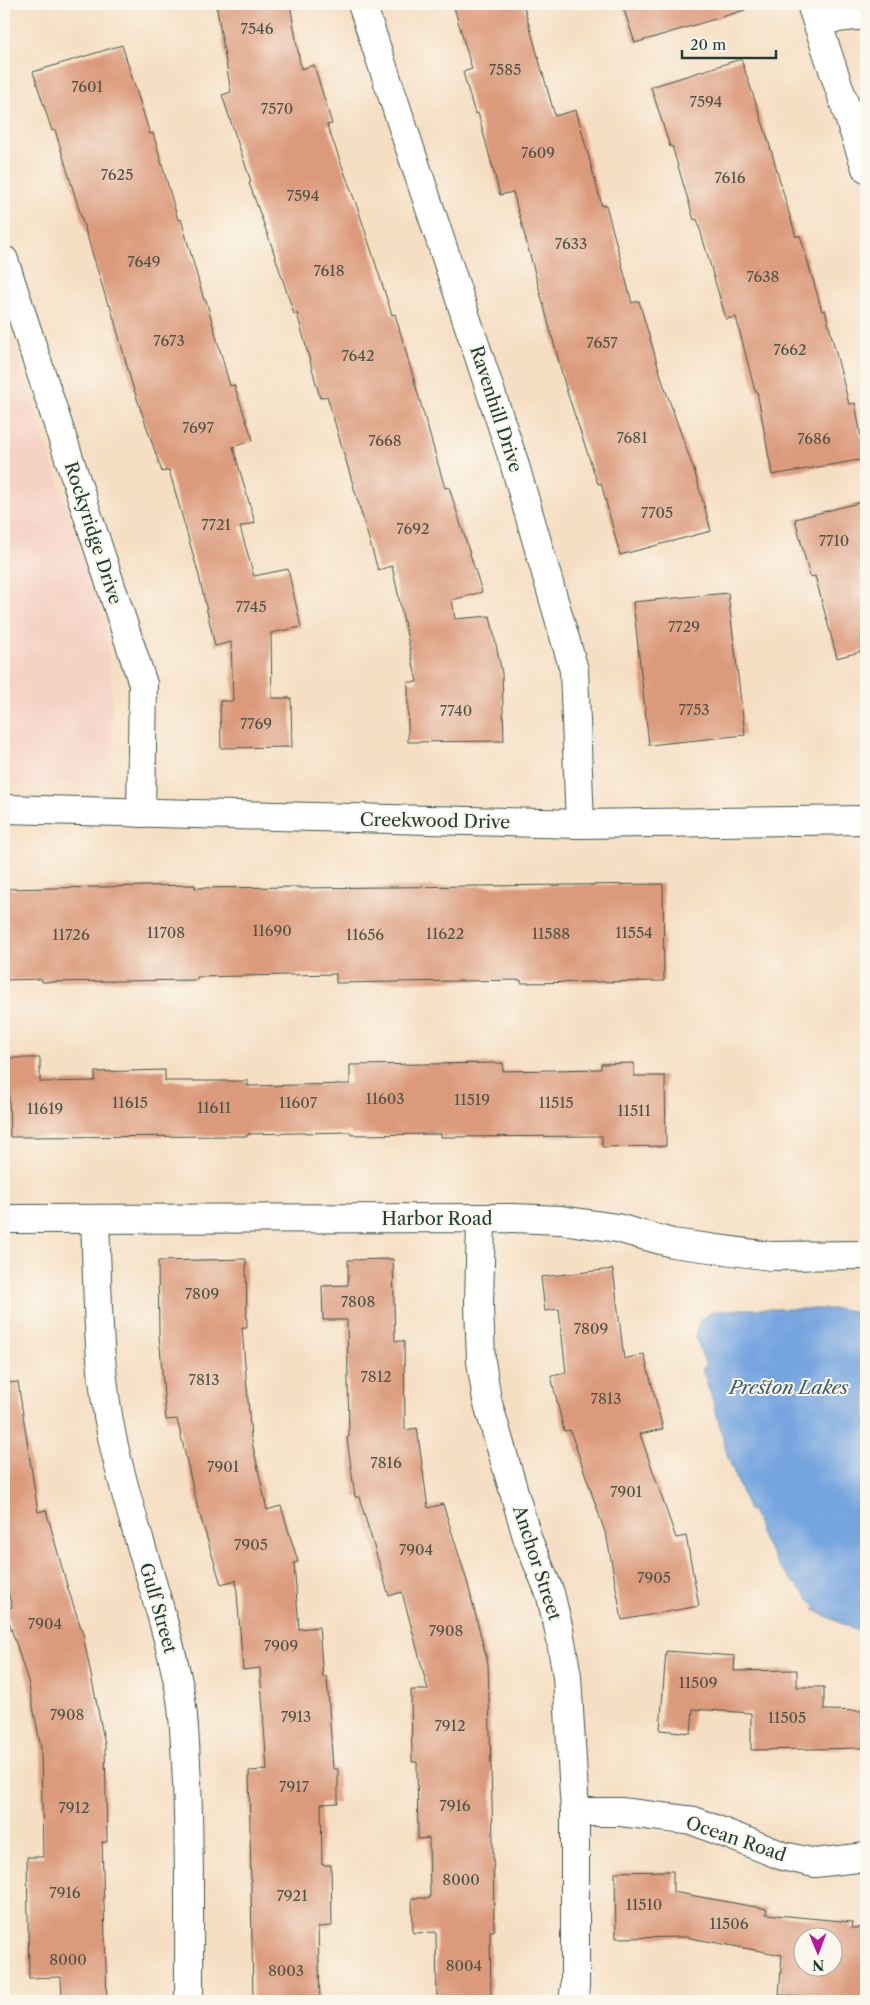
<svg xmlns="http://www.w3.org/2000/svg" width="870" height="2005" viewBox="0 0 870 2005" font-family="'Libre Caslon Text',serif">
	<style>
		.built { fill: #f6d1c5 }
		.water { fill: #76a4df; stroke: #4a708a }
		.building { fill: #db9a7c; fill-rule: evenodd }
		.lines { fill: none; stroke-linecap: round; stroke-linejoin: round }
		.minor-casing { stroke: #3f5549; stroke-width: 30 }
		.minor { stroke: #fff; stroke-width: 28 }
		.labels { text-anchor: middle; stroke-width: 4; stroke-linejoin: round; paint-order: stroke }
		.number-label { font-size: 15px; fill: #4e5446 }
		.street-label { font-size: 18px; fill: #1f3d34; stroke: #fbf7ec }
		.water-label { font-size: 19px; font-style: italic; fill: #395c67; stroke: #fbf7ec }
	</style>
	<rect width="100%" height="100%" fill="#fbf7ec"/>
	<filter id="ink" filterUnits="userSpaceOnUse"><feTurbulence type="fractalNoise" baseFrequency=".02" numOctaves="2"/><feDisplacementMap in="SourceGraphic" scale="10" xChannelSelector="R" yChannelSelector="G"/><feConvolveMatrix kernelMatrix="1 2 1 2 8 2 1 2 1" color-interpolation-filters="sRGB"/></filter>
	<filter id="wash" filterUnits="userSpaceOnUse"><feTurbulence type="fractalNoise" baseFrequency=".0096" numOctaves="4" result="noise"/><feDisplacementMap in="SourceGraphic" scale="20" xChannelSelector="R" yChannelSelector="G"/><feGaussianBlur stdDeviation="1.12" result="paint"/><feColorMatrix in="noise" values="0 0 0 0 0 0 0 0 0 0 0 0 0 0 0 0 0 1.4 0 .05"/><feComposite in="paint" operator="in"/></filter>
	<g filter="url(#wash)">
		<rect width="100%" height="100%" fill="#f5dec2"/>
		<!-- built -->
		<path class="built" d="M 4,316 L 106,629 L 112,693 L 112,777 L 92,784 L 4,786 Z"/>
		<!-- water -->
		<path class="water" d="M 841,1309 L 852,1311 L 866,1320 L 866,1632 L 855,1630 L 814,1610 L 817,1607 L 781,1569 L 763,1540 L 752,1510 L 749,1511 L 728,1457 L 714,1404 L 702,1369 L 706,1367 L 696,1337 L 697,1328 L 700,1320 L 711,1312 L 739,1309 Z"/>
		<g id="blocks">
			<!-- building -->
			<g class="building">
				<path d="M 216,4 L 290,4 L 301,69 L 314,65 L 332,124 L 327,125 L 359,212 L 392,315 L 395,314 L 445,488 L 449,487 L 482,592 L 452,600 L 455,619 L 490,616 L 502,673 L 504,741 L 408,742 L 408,682 L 417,682 L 392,566 L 378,570 L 327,396 L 320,398 L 297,313 L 294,314 L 271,244 L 249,183 L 251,182 L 222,95 L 231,92 Z"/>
				<path d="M 453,4 L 523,4 L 555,116 L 576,110 L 602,206 L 606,205 L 632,303 L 639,301 L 663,383 L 695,473 L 711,531 L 620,555 L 601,483 L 598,484 L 567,392 L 513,192 L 500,195 L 478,113 L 475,114 L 463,72 L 472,69 Z"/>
				<path d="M 622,4 L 744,4 L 745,10 L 635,43 Z"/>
				<path d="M 122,45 L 150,134 L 153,133 L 178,220 L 181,219 L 204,300 L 206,300 L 230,386 L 234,385 L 253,440 L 233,447 L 255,523 L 240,527 L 254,576 L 288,569 L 301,627 L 271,633 L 272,698 L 291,698 L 292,747 L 221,748 L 220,701 L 233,701 L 231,642 L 215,646 L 198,572 L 169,470 L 162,472 L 132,384 L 110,305 L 108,305 L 55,130 L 52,131 L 33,72 Z"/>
				<path d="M 741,59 L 767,136 L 796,237 L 800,235 L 822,311 L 825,310 L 849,404 L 855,403 L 865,459 L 772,475 L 757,391 L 755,391 L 736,317 L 726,319 L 697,219 L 694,220 L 672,146 L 670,147 L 651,87 Z"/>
				<path d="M 866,501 L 866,650 L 837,658 L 815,576 L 810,577 L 795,519 Z"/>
				<path d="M 728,593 L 745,735 L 649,745 L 633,602 Z"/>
				<path d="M 663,884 L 664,981 L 521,983 L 521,980 L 336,983 L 336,974 L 197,977 L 197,980 L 42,982 L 42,979 L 4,980 L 4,889 L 195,885 L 195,888 L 300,887 L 300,888 Z"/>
				<path d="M 8,1058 L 40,1058 L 40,1082 L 95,1081 L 95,1072 L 165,1070 L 165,1081 L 248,1081 L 248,1086 L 350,1084 L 350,1065 L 503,1063 L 503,1071 L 601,1069 L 601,1064 L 634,1063 L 634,1076 L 665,1076 L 666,1146 L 602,1147 L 602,1136 L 441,1137 L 441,1134 L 351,1135 L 351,1132 L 248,1134 L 248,1136 L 10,1137 Z"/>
				<path d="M 246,1259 L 247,1328 L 242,1328 L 251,1437 L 267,1510 L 281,1506 L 298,1562 L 294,1563 L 299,1629 L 319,1627 L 323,1677 L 327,1677 L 333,1769 L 338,1769 L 338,1803 L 321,1804 L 322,1865 L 331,1865 L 332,1926 L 318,1927 L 320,2001 L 253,2001 L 249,1771 L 267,1770 L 260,1668 L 243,1670 L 236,1580 L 221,1584 L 198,1509 L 177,1419 L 166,1420 L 159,1334 L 158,1261 Z"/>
				<path d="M 393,1259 L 395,1341 L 404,1341 L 405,1430 L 417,1428 L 428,1508 L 443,1504 L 467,1581 L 488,1664 L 493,1837 L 494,1931 L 490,1931 L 491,2001 L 437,2001 L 436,1932 L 413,1933 L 412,1898 L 430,1898 L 429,1838 L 418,1839 L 417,1762 L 412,1762 L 411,1690 L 428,1690 L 402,1592 L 389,1596 L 359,1497 L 355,1497 L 347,1438 L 349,1437 L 347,1320 L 323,1320 L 322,1286 L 348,1285 L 348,1260 Z"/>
				<path d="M 613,1269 L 624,1359 L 644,1354 L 663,1429 L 640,1434 L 676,1538 L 686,1536 L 699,1606 L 622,1620 L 607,1538 L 570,1430 L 564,1431 L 551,1376 L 566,1373 L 559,1309 L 545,1311 L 541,1277 Z"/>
				<path d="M 18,1382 L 38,1512 L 46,1510 L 68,1589 L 85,1640 L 84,1640 L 105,1745 L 107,1842 L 102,1842 L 107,2001 L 62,2001 L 61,1977 L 29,1978 L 27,1857 L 43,1857 L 41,1748 L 28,1681 L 5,1609 L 12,1607 L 4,1574 L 4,1383 Z"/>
				<path d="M 666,1651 L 735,1656 L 734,1671 L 797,1670 L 797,1687 L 824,1687 L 824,1710 L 866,1711 L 866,1748 L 751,1750 L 751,1713 L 693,1709 L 691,1733 L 660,1730 Z"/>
				<path d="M 673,1871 L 673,1892 L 767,1909 L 766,1914 L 852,1922 L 851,1928 L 866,1928 L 866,2001 L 839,2001 L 779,1995 L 782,1955 L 685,1937 L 616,1938 L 615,1872 ZM 802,1938 L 832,1938 L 832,1968 L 802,1968 Z"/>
			</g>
		</g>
	</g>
	<g filter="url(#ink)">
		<use href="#blocks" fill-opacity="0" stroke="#3f5549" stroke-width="1"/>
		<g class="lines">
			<defs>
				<g id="minor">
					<path d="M 362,4 L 513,459 L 574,670 L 580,824"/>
					<path d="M 811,4 L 866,168"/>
					<path d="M 817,20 L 866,15"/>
					<path d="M 4,260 L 143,684 L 141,813"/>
					<path d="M 4,809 L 580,824 L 866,820"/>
					<path d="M 4,1219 L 513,1218 L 561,1220 L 617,1228 L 672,1243 L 770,1256 L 866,1255"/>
					<path d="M 95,1219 C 98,1292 97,1366 112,1437 C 130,1522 162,1602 179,1687 C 185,1717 185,1751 187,1782 C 190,1855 189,1928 189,2001"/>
					<path d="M 481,1219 L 479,1305 L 481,1361 L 487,1400 L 528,1540 L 550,1593 L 559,1630 L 567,1676 L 575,1812 L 575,1987 L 573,2001"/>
					<path d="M 575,1812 L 621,1812 L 694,1821 L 783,1856 L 815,1863 L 866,1857"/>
				</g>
			</defs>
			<!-- minor casing -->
			<use href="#minor" class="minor-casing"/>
			<!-- minor -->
			<use href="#minor" class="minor"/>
		</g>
	</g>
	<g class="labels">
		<!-- number labels -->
		<g class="number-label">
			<text x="257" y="34">7546</text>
			<text x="505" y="75">7585</text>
			<text x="87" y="92">7601</text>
			<text x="706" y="107">7594</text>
			<text x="277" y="114">7570</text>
			<text x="538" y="158">7609</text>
			<text x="117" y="180">7625</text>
			<text x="730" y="183">7616</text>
			<text x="303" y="201">7594</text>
			<text x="571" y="249">7633</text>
			<text x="144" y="267">7649</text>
			<text x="329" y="276">7618</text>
			<text x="763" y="282">7638</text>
			<text x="169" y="346">7673</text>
			<text x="602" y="348">7657</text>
			<text x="790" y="355">7662</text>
			<text x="358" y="361">7642</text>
			<text x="198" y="433">7697</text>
			<text x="632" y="443">7681</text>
			<text x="814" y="444">7686</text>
			<text x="385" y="446">7668</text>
			<text x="657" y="518">7705</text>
			<text x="216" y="530">7721</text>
			<text x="413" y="534">7692</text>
			<text x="834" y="546">7710</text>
			<text x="251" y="612">7745</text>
			<text x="684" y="632">7729</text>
			<text x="694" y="715">7753</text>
			<text x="456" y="716">7740</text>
			<text x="256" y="729">7769</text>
			<text x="272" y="936">11690</text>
			<text x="166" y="938">11708</text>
			<text x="634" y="938">11554</text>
			<text x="445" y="939">11622</text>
			<text x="551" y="939">11588</text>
			<text x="71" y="940">11726</text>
			<text x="365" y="940">11656</text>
			<text x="385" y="1104">11603</text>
			<text x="472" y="1105">11519</text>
			<text x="130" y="1108">11615</text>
			<text x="298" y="1108">11607</text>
			<text x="556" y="1108">11515</text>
			<text x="214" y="1113">11611</text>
			<text x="45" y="1114">11619</text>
			<text x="634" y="1116">11511</text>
			<text x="202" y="1299">7809</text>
			<text x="358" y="1307">7808</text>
			<text x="591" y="1334">7809</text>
			<text x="376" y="1382">7812</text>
			<text x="204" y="1385">7813</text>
			<text x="606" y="1404">7813</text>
			<text x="386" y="1468">7816</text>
			<text x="223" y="1472">7901</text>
			<text x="626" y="1497">7901</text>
			<text x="251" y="1550">7905</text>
			<text x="416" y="1555">7904</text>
			<text x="654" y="1583">7905</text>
			<text x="45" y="1629">7904</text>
			<text x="446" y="1636">7908</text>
			<text x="281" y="1651">7909</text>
			<text x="698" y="1688">11509</text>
			<text x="67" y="1720">7908</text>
			<text x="296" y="1722">7913</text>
			<text x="787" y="1723">11505</text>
			<text x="450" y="1731">7912</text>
			<text x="294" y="1792">7917</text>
			<text x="455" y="1811">7916</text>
			<text x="74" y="1813">7912</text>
			<text x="461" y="1885">8000</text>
			<text x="65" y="1898">7916</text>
			<text x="292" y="1901">7921</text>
			<text x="644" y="1910">11510</text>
			<text x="729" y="1929">11506</text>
			<text x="68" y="1965">8000</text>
			<text x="464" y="1971">8004</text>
			<text x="286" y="1976">8003</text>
		</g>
		<!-- street labels -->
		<g class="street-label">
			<text transform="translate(496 409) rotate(72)" y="6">Ravenhill Drive</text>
			<text transform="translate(93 533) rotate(72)" y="6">Rockyridge Drive</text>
			<text transform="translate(435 821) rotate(1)" y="6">Creekwood Drive</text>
			<text x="437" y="1225">Harbor Road</text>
			<text transform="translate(537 1563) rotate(72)" y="6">Anchor Street</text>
			<text transform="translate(158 1608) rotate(74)" y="6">Gulf Street</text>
			<text transform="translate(736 1839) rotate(19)" y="6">Ocean Road</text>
		</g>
		<!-- water labels -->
		<g class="water-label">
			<text x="789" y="1394">Preston Lakes</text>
		</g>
	</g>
	<!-- margin -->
	<rect width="870" height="2005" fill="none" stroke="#fbf7ec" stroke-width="20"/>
	<!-- north arrow -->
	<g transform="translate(818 1952) rotate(179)"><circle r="24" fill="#fbf7ec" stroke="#a3ada2"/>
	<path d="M0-4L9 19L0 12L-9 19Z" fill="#b5179e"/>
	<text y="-8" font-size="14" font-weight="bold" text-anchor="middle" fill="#1f3d34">N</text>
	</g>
	<!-- scale -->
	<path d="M682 50v8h94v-8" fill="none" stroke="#1f3d34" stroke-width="2.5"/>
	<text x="690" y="50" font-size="15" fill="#1f3d34" stroke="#fbf7ec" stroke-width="4" paint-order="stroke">20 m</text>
</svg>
